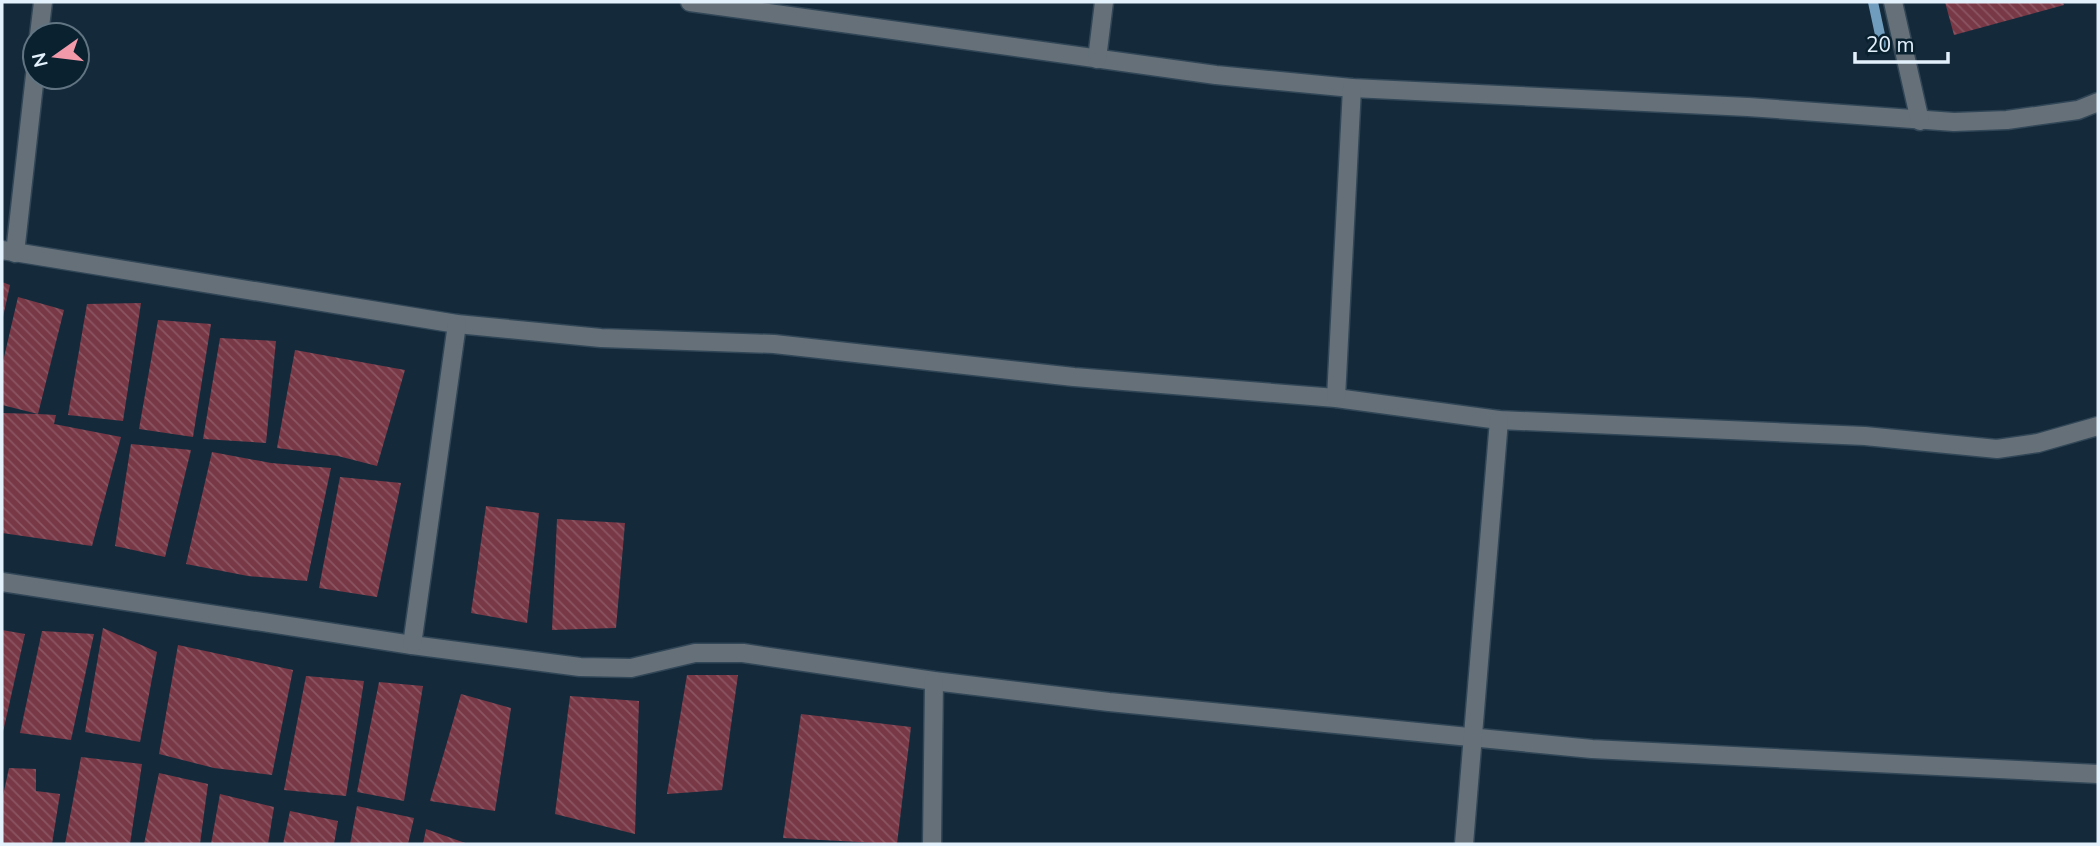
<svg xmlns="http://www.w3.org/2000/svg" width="2100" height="846" viewBox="0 0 2100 846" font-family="'Nunito Sans',sans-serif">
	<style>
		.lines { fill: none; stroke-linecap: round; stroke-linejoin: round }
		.stream { stroke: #709dbe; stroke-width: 10 }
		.building { fill: url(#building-back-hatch) }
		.minor-casing { stroke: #314656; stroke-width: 21 }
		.minor { stroke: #657079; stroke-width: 18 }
	</style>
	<defs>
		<pattern id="building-back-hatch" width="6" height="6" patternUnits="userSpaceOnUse" patternTransform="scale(1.75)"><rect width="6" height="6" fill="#783846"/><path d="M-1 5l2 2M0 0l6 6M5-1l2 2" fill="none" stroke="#8b5562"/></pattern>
	</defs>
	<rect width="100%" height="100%" fill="#142a3b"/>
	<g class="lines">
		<!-- stream -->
		<path class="stream" d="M 1873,2 L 1882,44"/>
	</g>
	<!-- building -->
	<g class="building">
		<path d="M 1945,2 L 2063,2 L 2064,5 L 1954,35 Z"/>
		<path d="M 2,282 L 10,285 L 3,317 L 2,316 Z"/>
		<path d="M 18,297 L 64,310 L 38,414 L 56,415 L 54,424 L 121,437 L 92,546 L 2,533 L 2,413 L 38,414 L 2,405 L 2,366 Z"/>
		<path d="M 141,303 L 123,421 L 68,415 L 87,304 Z"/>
		<path d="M 158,320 L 211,324 L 193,437 L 139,429 Z"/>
		<path d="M 220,338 L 276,341 L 266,443 L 203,439 Z"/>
		<path d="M 295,350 L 405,370 L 377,466 L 338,456 L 277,448 Z"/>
		<path d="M 131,444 L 191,450 L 165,557 L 115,546 Z"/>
		<path d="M 212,452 L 271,463 L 331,468 L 307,581 L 248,576 L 186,564 Z"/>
		<path d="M 340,477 L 401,483 L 377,597 L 319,588 Z"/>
		<path d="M 486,506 L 539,513 L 527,623 L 471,613 Z"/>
		<path d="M 557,519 L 625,523 L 616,628 L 552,630 Z"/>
		<path d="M 103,628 L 157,652 L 140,742 L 85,732 Z"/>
		<path d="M 2,630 L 25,634 L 3,732 L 2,732 Z"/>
		<path d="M 42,631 L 94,634 L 71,740 L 20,733 Z"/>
		<path d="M 178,645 L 293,670 L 272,775 L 214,768 L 159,754 Z"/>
		<path d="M 687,675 L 738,675 L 722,790 L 667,794 Z"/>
		<path d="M 306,676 L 364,681 L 346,796 L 284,790 Z"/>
		<path d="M 379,682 L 423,686 L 404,801 L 357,792 Z"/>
		<path d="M 461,694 L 511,708 L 495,811 L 430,801 Z"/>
		<path d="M 570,696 L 639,701 L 635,834 L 555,814 Z"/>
		<path d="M 801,714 L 911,727 L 897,844 L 783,838 Z"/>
		<path d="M 81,757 L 142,764 L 130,844 L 65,844 Z"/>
		<path d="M 9,768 L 36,769 L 36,791 L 60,794 L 52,844 L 2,844 L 2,800 Z"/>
		<path d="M 159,773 L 208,784 L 200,844 L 144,844 Z"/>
		<path d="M 220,794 L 274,807 L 268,844 L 211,844 Z"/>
		<path d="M 357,806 L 414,818 L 408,844 L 350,844 Z"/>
		<path d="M 290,811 L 338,821 L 334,844 L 283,844 Z"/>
		<path d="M 426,829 L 468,844 L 423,844 Z"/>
	</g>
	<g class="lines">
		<defs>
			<g id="minor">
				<path d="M 690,2 L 1216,75 L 1352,88 L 1748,107 L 1954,122 L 2007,120 L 2078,110 L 2098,102"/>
				<path d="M 1893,2 L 1920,121"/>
				<path d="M 39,35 L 43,2"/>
				<path d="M 1097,59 L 1104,2"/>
				<path d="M 2,250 L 457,324 L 601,338 L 774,344 L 1074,377 L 1336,398 L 1499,420 L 1865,436 L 1997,449 L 2038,443 L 2098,426"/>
				<path d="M 15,253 L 35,75"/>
				<path d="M 1336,398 L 1352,88"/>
				<path d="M 2,582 L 412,645 L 580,667 L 631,668 L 695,653 L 743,653 L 934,681 L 1109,702 L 1592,749 L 2098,774"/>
				<path d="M 412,645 L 457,324"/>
				<path d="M 932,844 L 934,681"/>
				<path d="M 1464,844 L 1499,420"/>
			</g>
		</defs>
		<!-- minor casing -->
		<use href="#minor" class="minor-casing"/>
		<!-- minor -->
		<use href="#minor" class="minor"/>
	</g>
	<!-- border -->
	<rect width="2100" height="846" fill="none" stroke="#e3f1fc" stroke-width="7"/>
	<!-- north arrow -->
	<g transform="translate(56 56) rotate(256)"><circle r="33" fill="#0a2130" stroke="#617482" stroke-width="2"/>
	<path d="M0-5L12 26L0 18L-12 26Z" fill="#f39aaa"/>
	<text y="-10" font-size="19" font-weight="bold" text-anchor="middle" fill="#e3f1fc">N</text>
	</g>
	<!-- scale -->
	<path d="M1855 52v10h93v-10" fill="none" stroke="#e3f1fc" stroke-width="3.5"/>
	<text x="1866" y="52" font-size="21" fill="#e3f1fc" stroke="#0a2130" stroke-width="5" paint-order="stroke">20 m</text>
</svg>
